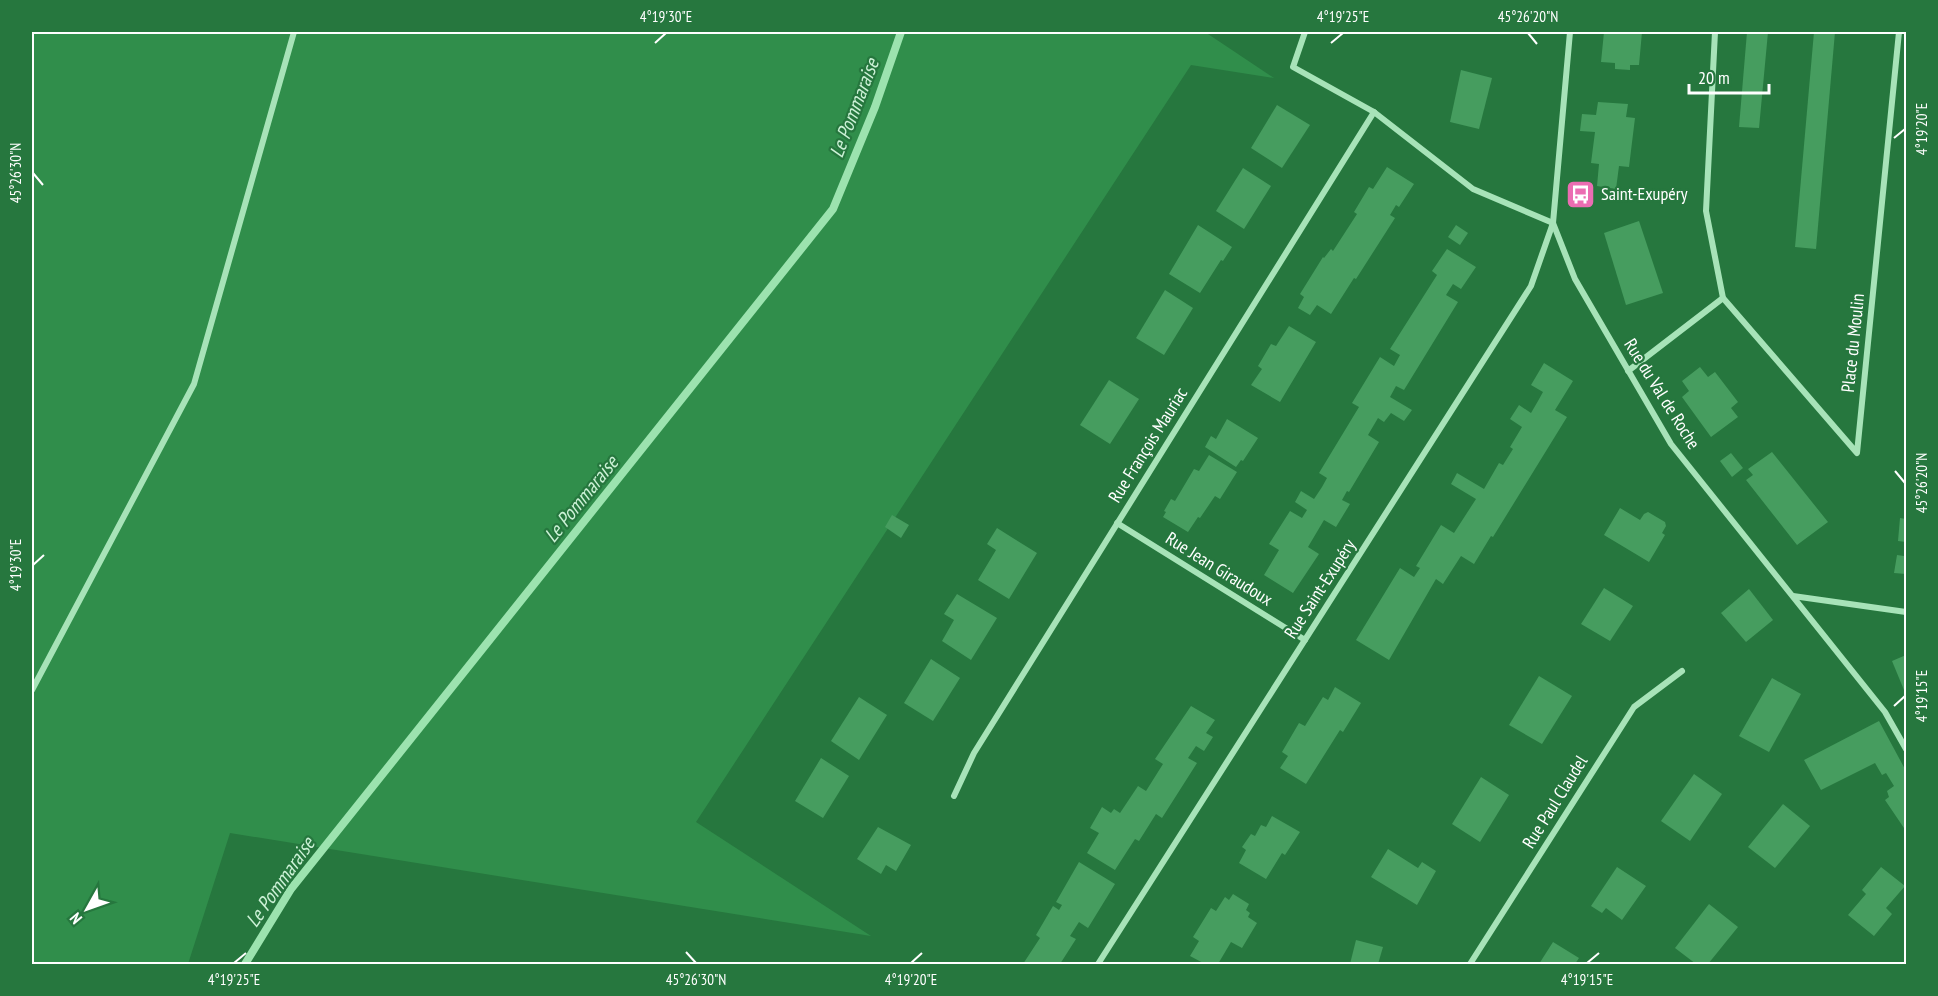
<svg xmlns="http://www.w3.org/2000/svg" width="1938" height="996" viewBox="0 0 1938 996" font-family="'PT Sans Narrow',sans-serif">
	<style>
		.green { fill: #308e4b }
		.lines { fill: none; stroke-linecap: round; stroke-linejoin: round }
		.stream { stroke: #9ce3af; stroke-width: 8 }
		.building { fill: #469d5f }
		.street { stroke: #a7e3b8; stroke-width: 6 }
		.ticks { fill: none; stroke: #fff; stroke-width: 2 }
		.labels { text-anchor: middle; stroke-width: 4.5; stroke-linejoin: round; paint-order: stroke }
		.poi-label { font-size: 18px; fill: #fff; stroke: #26773e; text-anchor: start }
		.street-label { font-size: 18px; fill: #fff; stroke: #26773e }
		.water-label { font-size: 20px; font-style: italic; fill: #cdf2d7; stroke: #26773e }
		.neatline { fill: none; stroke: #fff; stroke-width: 2 }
		.ticks-label { font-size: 15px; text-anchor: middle; fill: #fff }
	</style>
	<rect width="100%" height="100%" fill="#26773e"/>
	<!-- green -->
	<path class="green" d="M 32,32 L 1205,32 L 1274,78 L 1191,65 L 696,822 L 871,936 L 230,833 L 188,964 L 32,964 Z"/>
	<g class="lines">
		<!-- stream -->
		<path class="stream" d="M 245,964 L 291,889 L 833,209 L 875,107 L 901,32"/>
	</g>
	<!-- building -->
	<g class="building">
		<path d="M 1604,32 L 1642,32 L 1639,65 L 1630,65 L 1630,70 L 1615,69 L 1615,63 L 1601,62 Z"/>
		<path d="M 1747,32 L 1768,32 L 1759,128 L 1739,127 Z"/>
		<path d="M 1814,32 L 1835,32 L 1816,249 L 1795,247 Z"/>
		<path d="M 1461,70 L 1492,78 L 1479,129 L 1450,122 Z"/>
		<path d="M 1598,102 L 1628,104 L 1626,117 L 1635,118 L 1629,167 L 1619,166 L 1616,189 L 1597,186 L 1599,164 L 1591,163 L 1595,132 L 1580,131 L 1582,114 L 1596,115 Z"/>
		<path d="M 1277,105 L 1310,125 L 1282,168 L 1251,148 Z"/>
		<path d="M 1387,167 L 1414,184 L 1399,207 L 1396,205 L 1390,215 L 1395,218 L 1356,279 L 1354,278 L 1331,314 L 1317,305 L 1310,315 L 1298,308 L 1304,297 L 1300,294 L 1323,257 L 1324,258 L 1331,249 L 1333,251 L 1357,214 L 1354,212 L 1369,187 L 1373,189 Z"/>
		<path d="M 1243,168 L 1271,186 L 1244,229 L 1216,211 Z"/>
		<path d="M 1639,221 L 1663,293 L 1626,305 L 1604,233 Z"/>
		<path d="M 1198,225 L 1232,247 L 1223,261 L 1221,260 L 1200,293 L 1169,274 Z"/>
		<path d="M 1456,225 L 1468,233 L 1460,245 L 1448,237 Z"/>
		<path d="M 1447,249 L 1476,267 L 1461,289 L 1453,284 L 1446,295 L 1458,302 L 1404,390 L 1396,386 L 1390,397 L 1412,410 L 1404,421 L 1391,413 L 1384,422 L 1378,418 L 1368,435 L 1379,442 L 1349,492 L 1347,491 L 1342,500 L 1350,504 L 1336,527 L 1324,520 L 1308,547 L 1319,554 L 1293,593 L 1264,575 L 1279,550 L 1269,544 L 1290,511 L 1302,518 L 1307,510 L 1295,502 L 1301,491 L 1314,499 L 1322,487 L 1327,478 L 1319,473 L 1359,407 L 1352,403 L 1380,357 L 1394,366 L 1400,355 L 1390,349 L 1437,275 L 1432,271 Z"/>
		<path d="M 1165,290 L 1193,308 L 1164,355 L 1136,338 Z"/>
		<path d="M 1289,326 L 1316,342 L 1280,402 L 1251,385 L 1262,369 L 1258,366 L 1271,344 L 1276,346 Z"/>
		<path d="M 1544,363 L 1573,381 L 1555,410 L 1567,417 L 1493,537 L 1491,536 L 1474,564 L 1461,556 L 1443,584 L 1436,579 L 1389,660 L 1356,640 L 1400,568 L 1414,577 L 1420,568 L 1416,566 L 1441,525 L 1454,533 L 1476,499 L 1451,484 L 1457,473 L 1484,489 L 1499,463 L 1503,465 L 1513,449 L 1510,447 L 1522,427 L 1510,419 L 1519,405 L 1531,413 L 1538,401 L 1543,392 L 1531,385 Z"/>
		<path d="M 1700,367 L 1708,377 L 1715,372 L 1738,402 L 1731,408 L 1738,417 L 1711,437 L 1682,397 L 1689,391 L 1682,381 Z"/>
		<path d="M 1109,380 L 1139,399 L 1110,444 L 1080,425 Z"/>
		<path d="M 1227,419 L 1258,438 L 1243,461 L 1241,460 L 1236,467 L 1205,447 L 1211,436 L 1216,439 Z"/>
		<path d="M 1772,452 L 1828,522 L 1797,545 L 1746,480 L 1753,475 L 1748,469 Z"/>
		<path d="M 1731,453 L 1743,468 L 1732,477 L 1720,461 Z"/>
		<path d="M 1209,455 L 1237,472 L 1220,499 L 1215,496 L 1200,518 L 1198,517 L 1188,532 L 1163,517 L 1166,512 L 1164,511 L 1171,499 L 1175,501 L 1194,469 L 1199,471 Z"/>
		<path d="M 1620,508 L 1640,520 L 1644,514 L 1648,512 L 1665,522 L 1666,526 L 1662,533 L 1665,535 L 1649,562 L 1604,535 Z"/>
		<path d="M 892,515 L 909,525 L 901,538 L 885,527 Z"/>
		<path d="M 1900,518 L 1906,519 L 1906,542 L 1898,541 Z"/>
		<path d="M 997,528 L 1037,553 L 1009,599 L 978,580 L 996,550 L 987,544 Z"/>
		<path d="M 1905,549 L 1906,574 L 1894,573 L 1897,555 L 1904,556 Z"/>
		<path d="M 1604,588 L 1633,606 L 1610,641 L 1581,624 Z"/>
		<path d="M 1749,589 L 1773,620 L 1746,642 L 1721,613 Z"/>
		<path d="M 957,594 L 997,618 L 971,660 L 942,641 L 954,620 L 944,614 Z"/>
		<path d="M 1906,655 L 1906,689 L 1904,690 L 1892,661 Z"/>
		<path d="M 931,659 L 960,678 L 933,721 L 904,703 Z"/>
		<path d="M 1539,676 L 1572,696 L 1542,744 L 1509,725 Z"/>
		<path d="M 1772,678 L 1801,694 L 1769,752 L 1739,736 Z"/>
		<path d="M 1335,687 L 1361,703 L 1343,732 L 1340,730 L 1306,784 L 1280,768 L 1288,756 L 1282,752 L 1299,723 L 1305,726 L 1323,697 L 1328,700 Z"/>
		<path d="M 859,697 L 887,715 L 859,760 L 831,741 Z"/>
		<path d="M 1191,706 L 1215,720 L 1206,733 L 1213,737 L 1204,751 L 1196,746 L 1188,758 L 1197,763 L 1162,818 L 1156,814 L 1139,841 L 1135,839 L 1115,870 L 1087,853 L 1099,833 L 1090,828 L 1102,807 L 1111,813 L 1114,809 L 1120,813 L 1138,786 L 1146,791 L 1163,764 L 1155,759 Z"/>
		<path d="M 1879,721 L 1906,771 L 1906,831 L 1885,800 L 1889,797 L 1887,791 L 1894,786 L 1886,773 L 1882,775 L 1875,763 L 1821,790 L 1804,760 Z"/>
		<path d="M 821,758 L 849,776 L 823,818 L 795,801 Z"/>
		<path d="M 1694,774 L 1722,794 L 1690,841 L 1661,821 Z"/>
		<path d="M 1481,777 L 1509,795 L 1480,842 L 1452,824 Z"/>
		<path d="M 1783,804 L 1810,826 L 1775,868 L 1748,847 Z"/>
		<path d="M 1272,816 L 1300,832 L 1285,855 L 1282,853 L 1266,879 L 1239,863 L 1246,850 L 1242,847 L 1251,834 L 1255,836 L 1261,825 L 1266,827 Z"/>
		<path d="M 878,827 L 911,845 L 896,871 L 886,865 L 881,874 L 857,859 Z"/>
		<path d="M 1388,849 L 1418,868 L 1422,862 L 1436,871 L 1417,905 L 1371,877 Z"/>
		<path d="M 1079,862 L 1115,884 L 1088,928 L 1079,922 L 1070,936 L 1076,939 L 1060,964 L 1023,964 L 1040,938 L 1036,935 L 1053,906 L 1059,910 L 1062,905 L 1056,902 Z"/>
		<path d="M 1617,867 L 1646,886 L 1622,920 L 1606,908 L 1602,913 L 1591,906 Z"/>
		<path d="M 1881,867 L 1905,886 L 1886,908 L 1892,914 L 1874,936 L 1848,915 L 1866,894 L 1862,890 Z"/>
		<path d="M 1233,894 L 1249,904 L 1246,910 L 1250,913 L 1248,917 L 1257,923 L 1242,948 L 1231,942 L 1218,964 L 1205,964 L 1190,956 L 1199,941 L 1193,937 L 1211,908 L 1216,911 L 1225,897 L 1229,900 Z"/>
		<path d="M 1709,904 L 1738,927 L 1708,964 L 1696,964 L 1675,948 Z"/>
		<path d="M 1356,940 L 1383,947 L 1378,964 L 1350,964 Z"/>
		<path d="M 1553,942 L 1579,958 L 1575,964 L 1539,964 Z"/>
	</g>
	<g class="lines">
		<!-- street -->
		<g class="street">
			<path d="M 1305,32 L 1293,67 L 1374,112 L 1473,189 L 1553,223"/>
			<path d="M 1570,32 L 1553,223 L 1575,279 L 1671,444 L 1885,712 L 1906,749"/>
			<path d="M 1715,32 L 1706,211 L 1723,298 L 1857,453 L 1899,32"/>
			<path d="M 1628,371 L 1723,298"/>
			<path d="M 1117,523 L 1305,640"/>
			<path d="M 1793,596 L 1906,612"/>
			<path d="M 32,690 L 194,384 L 294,32"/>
			<path d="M 954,796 L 974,753 L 1374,112"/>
			<path d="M 1098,964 L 1531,286 L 1553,223"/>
			<path d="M 1470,964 L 1634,707 L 1682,671"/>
		</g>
	</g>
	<!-- ticks -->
	<path class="ticks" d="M 1528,33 L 1537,44M 655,43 L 666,33M 1331,43 L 1343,33M 1894,138 L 1905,129M 33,173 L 43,185M 1895,471 L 1905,483M 33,565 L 44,555M 1894,706 L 1905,696M 686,952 L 696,963M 234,963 L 246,953M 911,963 L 922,953M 1587,963 L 1599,953"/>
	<!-- icons -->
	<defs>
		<symbol id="bus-square" viewBox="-11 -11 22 22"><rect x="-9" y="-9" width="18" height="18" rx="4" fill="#eb6db2" stroke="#26773e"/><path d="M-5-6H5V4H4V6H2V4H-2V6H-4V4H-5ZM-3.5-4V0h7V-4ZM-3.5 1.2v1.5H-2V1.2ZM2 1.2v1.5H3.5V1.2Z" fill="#fff"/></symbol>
	</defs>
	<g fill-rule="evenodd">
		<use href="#bus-square" x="1564" y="178" width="33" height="33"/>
	</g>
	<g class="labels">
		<!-- poi labels -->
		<g class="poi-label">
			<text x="1601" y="200">Saint-Exupéry</text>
		</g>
		<!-- street labels -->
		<g class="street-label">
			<text transform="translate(1853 343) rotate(-84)" y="6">Place du Moulin</text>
			<text transform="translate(1662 394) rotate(58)" y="6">Rue du Val de Roche</text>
			<text transform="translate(1148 445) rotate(-58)" y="6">Rue François Mauriac</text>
			<text transform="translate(1219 569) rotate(32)" y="6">Rue Jean Giraudoux</text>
			<text transform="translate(1320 589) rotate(-57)" y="6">Rue Saint-Exupéry</text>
			<text transform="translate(1555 802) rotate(-58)" y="6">Rue Paul Claudel</text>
		</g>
		<!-- water labels -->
		<g class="water-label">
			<text transform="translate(854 108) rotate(-69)" y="7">Le Pommaraise</text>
			<text transform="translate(581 499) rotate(-51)" y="7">Le Pommaraise</text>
			<text transform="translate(280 882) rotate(-55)" y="7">Le Pommaraise</text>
		</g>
	</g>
	<!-- border -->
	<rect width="1938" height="996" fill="none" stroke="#26773e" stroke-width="66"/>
	<!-- north arrow -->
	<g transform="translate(87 909) rotate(230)" stroke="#26773e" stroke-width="4.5" paint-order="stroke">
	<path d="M0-4.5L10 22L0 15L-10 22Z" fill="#ffffff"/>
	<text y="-9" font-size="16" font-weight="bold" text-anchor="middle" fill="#ffffff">N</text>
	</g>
	<!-- scale -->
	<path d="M1689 84v9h80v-9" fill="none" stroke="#ffffff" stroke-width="3"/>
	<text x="1698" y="84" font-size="18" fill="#ffffff" stroke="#26773e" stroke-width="4.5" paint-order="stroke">20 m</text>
	<rect x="33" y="33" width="1872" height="930" class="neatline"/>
	<g class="ticks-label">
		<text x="666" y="22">4°19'30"E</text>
		<text x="1343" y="22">4°19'25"E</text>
		<text x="1528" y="22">45°26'20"N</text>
		<text transform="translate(1922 129) rotate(-90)" y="5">4°19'20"E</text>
		<text transform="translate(16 173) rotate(-90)" y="5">45°26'30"N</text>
		<text transform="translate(1922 483) rotate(-90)" y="5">45°26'20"N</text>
		<text transform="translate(16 565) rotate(-90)" y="5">4°19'30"E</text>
		<text transform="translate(1922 696) rotate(-90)" y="5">4°19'15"E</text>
		<text x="234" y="985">4°19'25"E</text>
		<text x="696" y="985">45°26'30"N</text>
		<text x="911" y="985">4°19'20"E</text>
		<text x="1587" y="985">4°19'15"E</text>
	</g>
</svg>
